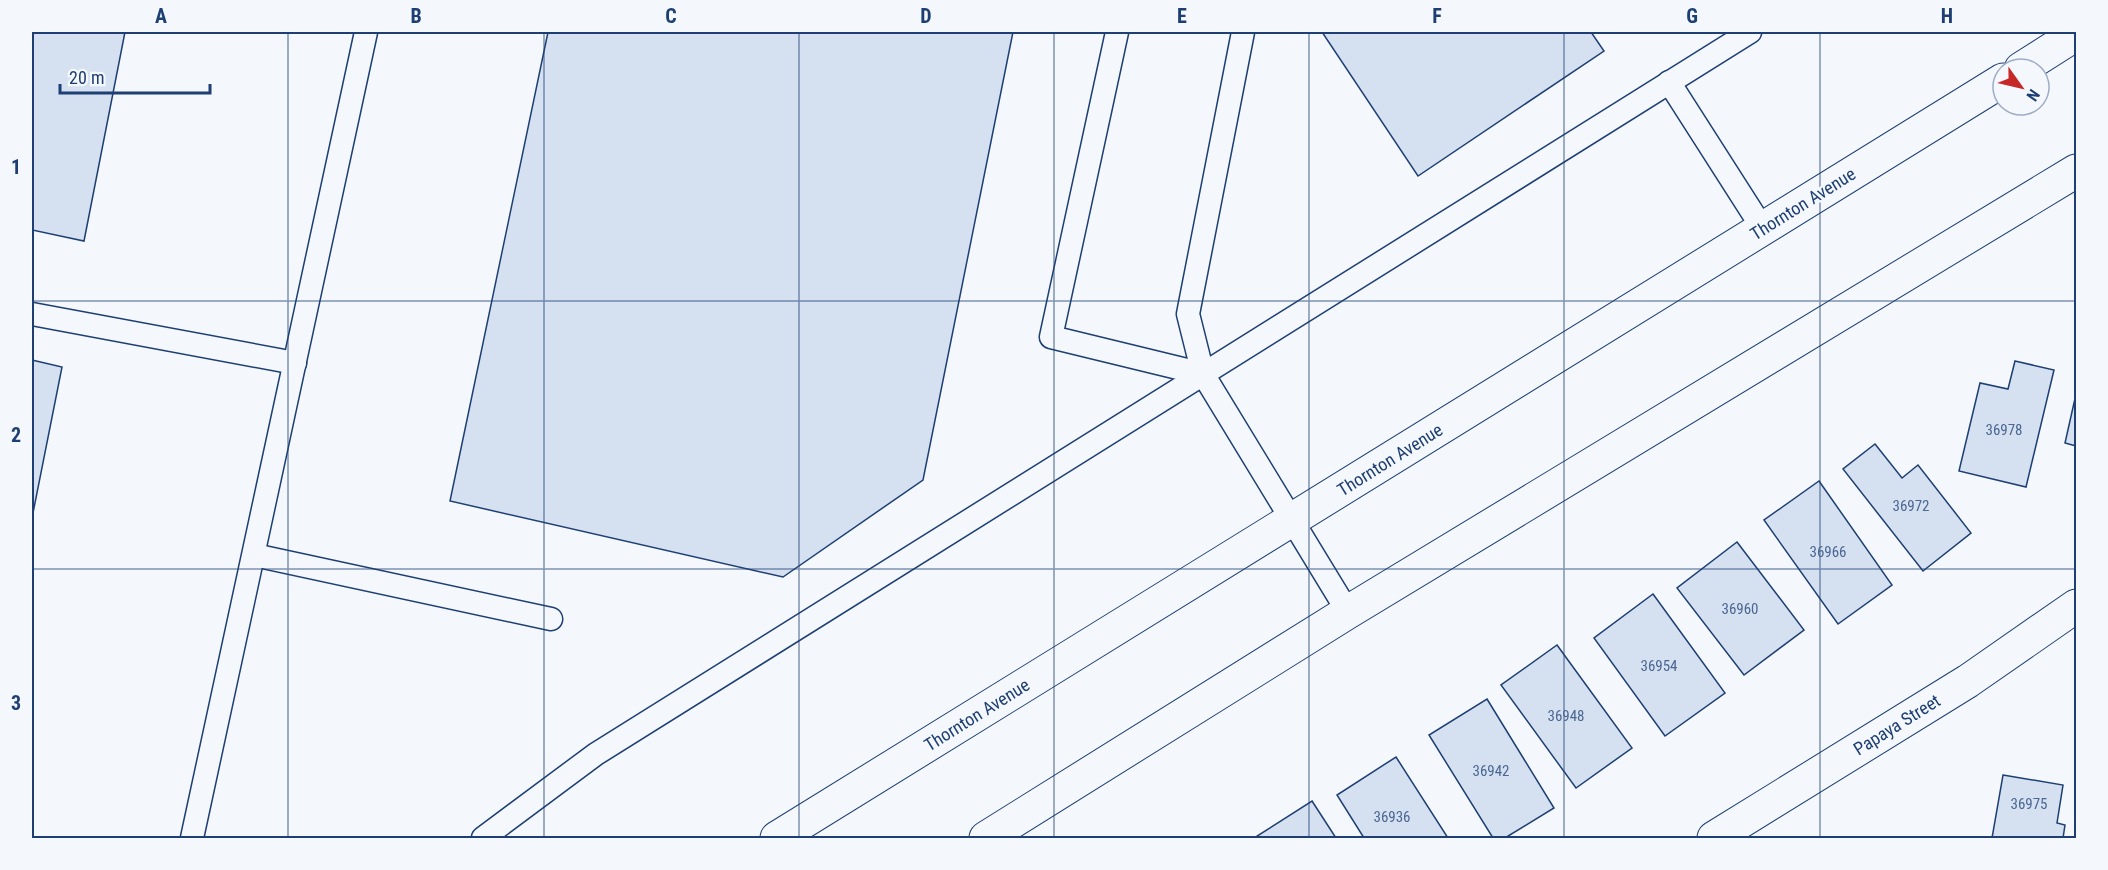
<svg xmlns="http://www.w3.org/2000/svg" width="2108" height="870" viewBox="0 0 2108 870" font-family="'Roboto Condensed',sans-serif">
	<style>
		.building { fill: #d5e0f0; stroke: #1d3f73; stroke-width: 1.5 }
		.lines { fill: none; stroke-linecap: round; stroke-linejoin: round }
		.lane-casing { stroke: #1d3f73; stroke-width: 25 }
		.street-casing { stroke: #1d3f73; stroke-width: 35 }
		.secondary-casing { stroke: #1d3f73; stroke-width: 35 }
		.lane { stroke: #f4f7fb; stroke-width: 22 }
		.street { stroke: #f4f7fb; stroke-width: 33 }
		.secondary { stroke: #f4f7fb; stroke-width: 33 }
		.grid { fill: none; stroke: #1d3f73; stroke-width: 1.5; stroke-opacity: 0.55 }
		.labels { text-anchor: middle; stroke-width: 4.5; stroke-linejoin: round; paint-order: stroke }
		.number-label { font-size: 15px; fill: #4b6792 }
		.street-label { font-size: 18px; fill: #1d3f73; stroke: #f4f7fb }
		.neatline { fill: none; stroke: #1d3f73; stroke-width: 2 }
		.grid-label { font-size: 20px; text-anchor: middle; font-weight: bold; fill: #1d3f73 }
	</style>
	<rect width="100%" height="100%" fill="#f4f7fb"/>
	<!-- building -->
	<g class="building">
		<path d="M 32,32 L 125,32 L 84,241 L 32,230 Z"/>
		<path d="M 548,32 L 1013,32 L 923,480 L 783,577 L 450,501 Z"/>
		<path d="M 1322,32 L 1591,32 L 1604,51 L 1418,176 Z"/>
		<path d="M 32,360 L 62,367 L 32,518 Z"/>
		<path d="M 2015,361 L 2054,370 L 2026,487 L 1959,471 L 1980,383 L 2008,389 Z"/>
		<path d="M 2076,394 L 2076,446 L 2065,443 Z"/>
		<path d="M 1875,444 L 1902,478 L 1918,465 L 1971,533 L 1923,571 L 1843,469 Z"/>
		<path d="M 1819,481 L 1892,585 L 1838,624 L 1764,520 Z"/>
		<path d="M 1737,542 L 1804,630 L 1744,675 L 1677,588 Z"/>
		<path d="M 1653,594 L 1725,693 L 1665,736 L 1594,638 Z"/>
		<path d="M 1557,645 L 1632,748 L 1576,788 L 1501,685 Z"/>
		<path d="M 1487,699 L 1554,808 L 1505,838 L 1493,838 L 1429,735 Z"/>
		<path d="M 1396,757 L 1448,838 L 1364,838 L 1337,795 Z"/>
		<path d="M 2003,775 L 2063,785 L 2057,823 L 2065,825 L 2063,838 L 1992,838 Z"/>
		<path d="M 1312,801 L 1336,838 L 1254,838 Z"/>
	</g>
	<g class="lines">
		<defs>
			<g id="lane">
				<path d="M 1117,32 L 1051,337 L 1203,374"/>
				<path d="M 1243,32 L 1188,314 L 1203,374 L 1348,612"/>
				<path d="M 1669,82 L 1763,229"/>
				<path d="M 32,314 L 295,363"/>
				<path d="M 254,555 L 551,619"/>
				<path d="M 192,838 L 366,32"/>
				<path d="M 483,838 L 596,754 L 1750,32"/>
			</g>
			<path id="street" d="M 1714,838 L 1968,681 L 2076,606"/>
			<g id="secondary">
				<path d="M 2021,69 L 2076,34"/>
				<path d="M 777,838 L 2003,80"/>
				<path d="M 986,838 L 1348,612 L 2076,171"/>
			</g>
		</defs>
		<!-- lane casing -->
		<use href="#lane" class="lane-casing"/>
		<!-- street casing -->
		<use href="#street" class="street-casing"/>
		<!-- secondary casing -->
		<use href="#secondary" class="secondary-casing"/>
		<!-- lane -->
		<use href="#lane" class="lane"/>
		<!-- street -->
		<use href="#street" class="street"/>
		<!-- secondary -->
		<use href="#secondary" class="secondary"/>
	</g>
	<!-- grid -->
	<path class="grid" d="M 288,32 L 288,838M 544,32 L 544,838M 799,32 L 799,838M 1054,32 L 1054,838M 1309,32 L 1309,838M 1564,32 L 1564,838M 1820,32 L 1820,838M 32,301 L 2076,301M 32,569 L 2076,569"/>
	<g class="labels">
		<!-- number labels -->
		<g class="number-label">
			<text x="2004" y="435">36978</text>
			<text x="1911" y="511">36972</text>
			<text x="1828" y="557">36966</text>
			<text x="1740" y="614">36960</text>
			<text x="1659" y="671">36954</text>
			<text x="1566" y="721">36948</text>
			<text x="1491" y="776">36942</text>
			<text x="2029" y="809">36975</text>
			<text x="1392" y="822">36936</text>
		</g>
		<!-- street labels -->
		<g class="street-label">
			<text transform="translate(1803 204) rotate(-32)" y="6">Thornton Avenue</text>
			<text transform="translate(1390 460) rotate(-32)" y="6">Thornton Avenue</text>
			<text transform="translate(977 715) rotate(-32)" y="6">Thornton Avenue</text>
			<text transform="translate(1897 725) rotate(-32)" y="6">Papaya Street</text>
		</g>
	</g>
	<!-- border -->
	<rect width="2108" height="870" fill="none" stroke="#f4f7fb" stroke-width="66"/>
	<!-- north arrow -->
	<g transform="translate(2021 87) rotate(124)"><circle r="28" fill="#f4f7fb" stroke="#9eadc5" stroke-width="1.5"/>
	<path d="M0-4.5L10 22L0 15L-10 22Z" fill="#c62828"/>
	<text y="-9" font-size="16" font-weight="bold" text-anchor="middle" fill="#1d3f73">N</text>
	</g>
	<!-- scale -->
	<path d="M60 84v9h150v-9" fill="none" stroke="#1d3f73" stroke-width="3"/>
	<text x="69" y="84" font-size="18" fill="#1d3f73" stroke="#f4f7fb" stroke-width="4.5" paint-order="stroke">20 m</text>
	<rect x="33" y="33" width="2042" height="804" class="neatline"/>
	<g class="grid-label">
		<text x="161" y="23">A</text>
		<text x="416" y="23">B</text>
		<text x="671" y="23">C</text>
		<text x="926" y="23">D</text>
		<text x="1182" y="23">E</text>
		<text x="1437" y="23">F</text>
		<text x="1692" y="23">G</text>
		<text x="1947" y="23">H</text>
		<text x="16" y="174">1</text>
		<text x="16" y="442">2</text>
		<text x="16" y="710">3</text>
	</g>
</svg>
